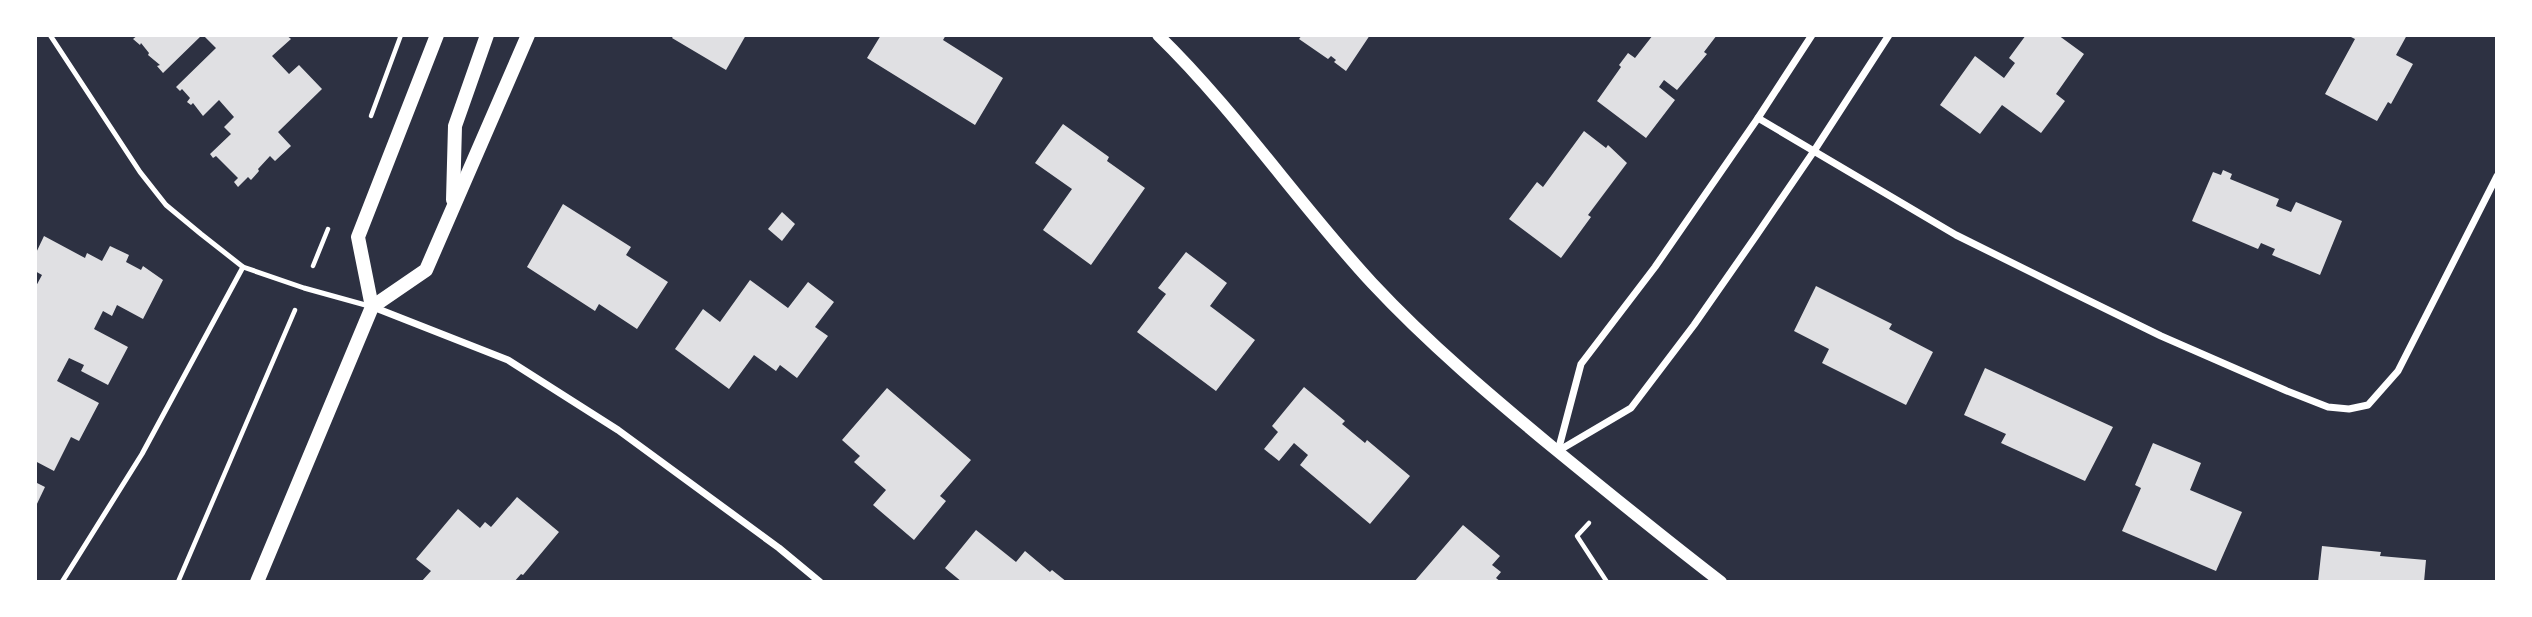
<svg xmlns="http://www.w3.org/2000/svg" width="2532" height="617" viewBox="0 0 2532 617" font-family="'Source Serif 4',serif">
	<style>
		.building { fill: #e0e0e3 }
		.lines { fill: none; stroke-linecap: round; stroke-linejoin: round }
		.path { stroke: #fff; stroke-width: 4.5 }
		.service { stroke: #fff; stroke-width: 5 }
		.minor { stroke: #fff; stroke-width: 7 }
		.tertiary { stroke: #fff; stroke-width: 12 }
		.secondary { stroke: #fff; stroke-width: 14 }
	</style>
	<rect width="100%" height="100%" fill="#2d3142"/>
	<!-- building -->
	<g class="building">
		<path d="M 138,35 L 202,35 L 163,73 L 157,66 L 160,65 L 148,55 L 149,53 L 141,43 L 140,45 L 133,39 Z"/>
		<path d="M 203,35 L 286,35 L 291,39 L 272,56 L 289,74 L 299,65 L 322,89 L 278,132 L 291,146 L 275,161 L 270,156 L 258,169 L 259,171 L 251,180 L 248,177 L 238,187 L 234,182 L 238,178 L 216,156 L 213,158 L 210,154 L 231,134 L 224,127 L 234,117 L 219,100 L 203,116 L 193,103 L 191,105 L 187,102 L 190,98 L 182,89 L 180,91 L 176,87 L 216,48 Z"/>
		<path d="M 674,35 L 746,35 L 726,70 L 672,38 Z"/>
		<path d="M 881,35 L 946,35 L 943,40 L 1003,78 L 975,125 L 867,58 Z"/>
		<path d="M 1302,35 L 1370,35 L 1346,71 L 1334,62 L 1336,60 L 1331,56 L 1328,59 L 1299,39 Z"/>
		<path d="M 1653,35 L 1717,35 L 1704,52 L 1707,54 L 1677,90 L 1664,80 L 1659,87 L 1675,100 L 1646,138 L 1597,101 L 1621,67 L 1619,65 L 1628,53 L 1635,58 Z"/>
		<path d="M 2026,35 L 2058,35 L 2084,54 L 2056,94 L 2065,101 L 2041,133 L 2002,105 L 1980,134 L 1940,105 L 1975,56 L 2004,78 L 2015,63 L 2009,58 Z"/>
		<path d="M 2347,35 L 2407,35 L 2396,55 L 2413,64 L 2391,104 L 2388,102 L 2377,121 L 2325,94 L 2355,39 Z"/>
		<path d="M 1063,124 L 1109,157 L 1107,161 L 1145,188 L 1091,265 L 1043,230 L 1072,189 L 1035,163 Z"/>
		<path d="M 1584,131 L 1606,148 L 1608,145 L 1627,163 L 1588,215 L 1591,217 L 1561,258 L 1509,219 L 1537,182 L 1543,187 Z"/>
		<path d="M 2223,170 L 2232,174 L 2230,179 L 2279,199 L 2276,206 L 2291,212 L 2296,202 L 2342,221 L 2320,275 L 2272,255 L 2275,249 L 2261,243 L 2258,249 L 2192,221 L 2213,172 L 2221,175 Z"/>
		<path d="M 563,204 L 631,247 L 626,255 L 668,282 L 637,329 L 599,304 L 595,311 L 527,267 Z"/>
		<path d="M 782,212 L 795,224 L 782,241 L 768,229 Z"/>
		<path d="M 44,236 L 85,258 L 87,253 L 102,261 L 110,246 L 129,255 L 126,262 L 141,270 L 143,266 L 163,280 L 143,319 L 117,305 L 112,316 L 103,311 L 94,329 L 128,347 L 108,385 L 81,371 L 84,365 L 69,358 L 57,381 L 99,403 L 79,441 L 71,437 L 54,471 L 35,461 L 35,288 L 42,275 L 35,271 L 35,255 Z"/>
		<path d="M 1186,252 L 1227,283 L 1210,306 L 1255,340 L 1216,391 L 1137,332 L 1166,294 L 1158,288 Z"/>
		<path d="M 750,280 L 788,308 L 808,282 L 834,302 L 815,327 L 828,336 L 797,378 L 780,365 L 776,371 L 754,355 L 729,389 L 675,349 L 703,309 L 720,322 Z"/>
		<path d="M 1816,286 L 1892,324 L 1889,329 L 1933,352 L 1906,405 L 1822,363 L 1829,349 L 1794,331 Z"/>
		<path d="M 1985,368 L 2113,427 L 2085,481 L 2001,443 L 2006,434 L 1964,415 Z"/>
		<path d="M 1304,387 L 1345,421 L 1342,424 L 1365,443 L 1367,440 L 1410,476 L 1370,524 L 1300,465 L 1308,455 L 1294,443 L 1279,461 L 1264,449 L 1278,432 L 1272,426 Z"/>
		<path d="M 887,388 L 971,460 L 940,496 L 946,501 L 914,540 L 873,505 L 886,490 L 854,462 L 860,456 L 842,440 Z"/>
		<path d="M 2153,443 L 2201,463 L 2190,490 L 2242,512 L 2216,571 L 2122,531 L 2141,488 L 2135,485 Z"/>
		<path d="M 35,482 L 45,487 L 35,508 Z"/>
		<path d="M 517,497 L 559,532 L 523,575 L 521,574 L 514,582 L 421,582 L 431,571 L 416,559 L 458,509 L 480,528 L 485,522 L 491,527 Z"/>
		<path d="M 1463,525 L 1500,556 L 1492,565 L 1501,572 L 1496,578 L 1501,582 L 1414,582 Z"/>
		<path d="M 976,530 L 1016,562 L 1025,551 L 1050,572 L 1052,570 L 1067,582 L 962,582 L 945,568 Z"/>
		<path d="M 2322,546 L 2381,552 L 2380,556 L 2426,560 L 2424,582 L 2318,582 Z"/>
	</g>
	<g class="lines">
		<!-- path -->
		<g class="path">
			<path d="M 371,116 L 401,35"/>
			<path d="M 313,266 L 328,229"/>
			<path d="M 1589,523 L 1577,536 L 1607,582"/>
			<path d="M 178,582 L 295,310"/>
		</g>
		<!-- service -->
		<g class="service">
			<path d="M 50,35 L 140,172 L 166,205 L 201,234 L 243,267 L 304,288 L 369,306"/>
			<path d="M 62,582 L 142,454 L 243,267"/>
		</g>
		<!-- minor -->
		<g class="minor">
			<path d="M 1758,118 L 1956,235 L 2065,289 L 2161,336 L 2287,391 L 2328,407 L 2349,409 L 2368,405 L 2398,371 L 2497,176"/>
			<path d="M 373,307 L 508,360 L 618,430 L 779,548 L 820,582"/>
			<path d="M 1558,451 L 1631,408 L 1694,325 L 1756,236 L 1814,151 L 1889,35"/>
			<path d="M 1558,451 L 1581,364 L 1655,267 L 1758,118 L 1812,35"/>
		</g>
		<!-- tertiary -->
		<path class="tertiary" d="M 1158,35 C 1236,111 1298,203 1372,283 C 1429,344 1492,397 1556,450 C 1611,495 1665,539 1721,582"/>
		<!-- secondary -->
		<g class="secondary">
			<path d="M 453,200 L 455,126 L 487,35"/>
			<path d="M 372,307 L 358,237 L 437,35"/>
			<path d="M 257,582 L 372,307 L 426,270 L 528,35"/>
		</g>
	</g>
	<!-- border -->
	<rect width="2532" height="617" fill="none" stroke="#ffffff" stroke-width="74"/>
</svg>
